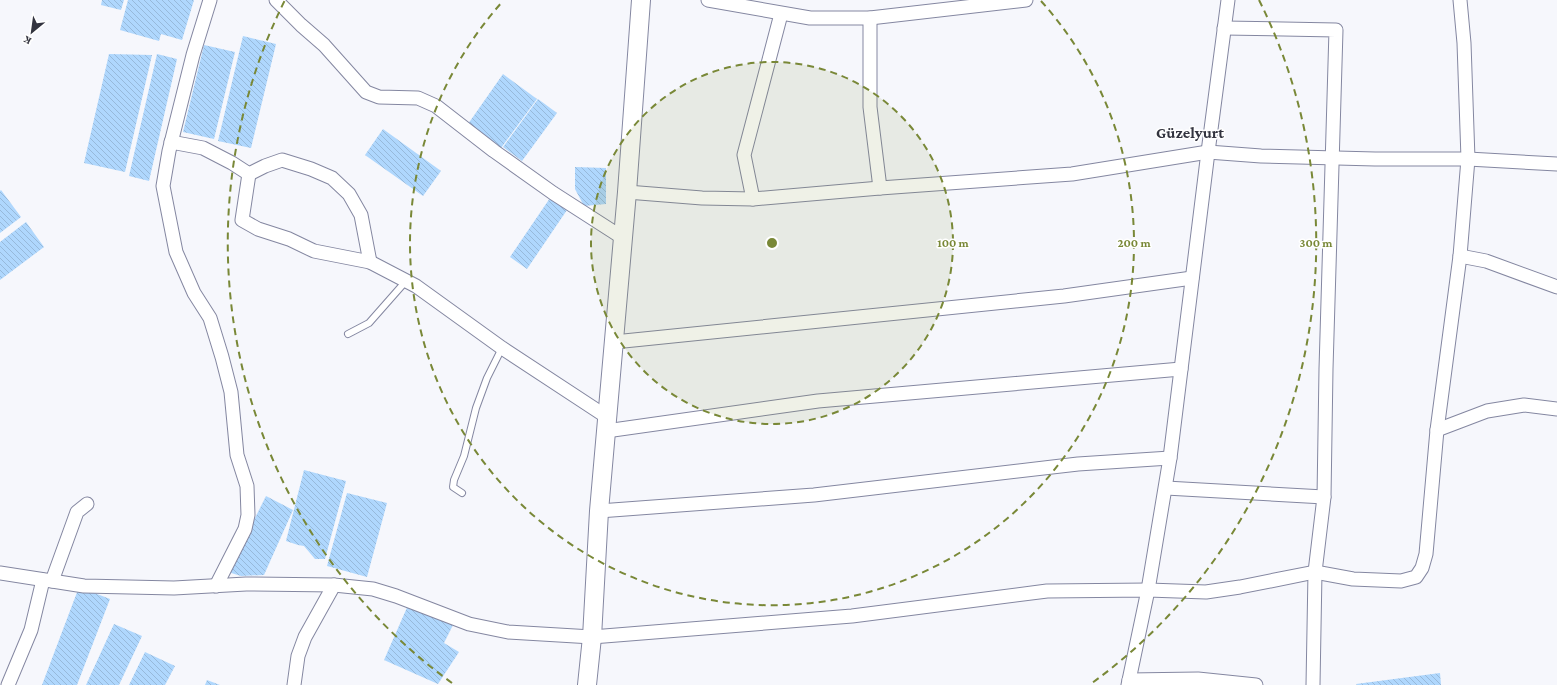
<svg xmlns="http://www.w3.org/2000/svg" width="1557" height="685" viewBox="0 0 1557 685" font-family="'Crimson Pro',serif">
	<style>
		.building { fill: url(#building-back-hatch) }
		.lines { fill: none; stroke-linecap: round; stroke-linejoin: round }
		.lane-casing { stroke: #8487a1; stroke-width: 8 }
		.street-casing { stroke: #8487a1; stroke-width: 15 }
		.secondary-casing { stroke: #8487a1; stroke-width: 20 }
		.lane { stroke: #fff; stroke-width: 6 }
		.street { stroke: #fff; stroke-width: 13 }
		.secondary { stroke: #fff; stroke-width: 18 }
		.ring { fill: none; stroke: #798837; stroke-width: 2; stroke-dasharray: 7 5 }
		.labels { text-anchor: middle; stroke-width: 3; stroke-linejoin: round; paint-order: stroke }
		.district-label { font-size: 16px; font-weight: bold; fill: #33343f; stroke: #fff }
		.centre { fill: #798837; stroke: #fff; stroke-width: 2 }
		.ring-label { font-size: 12px; text-anchor: middle; font-weight: bold; fill: #798837; stroke: #fff; stroke-width: 3; stroke-linejoin: round; paint-order: stroke }
	</style>
	<defs>
		<pattern id="building-back-hatch" width="6" height="6" patternUnits="userSpaceOnUse"><rect width="6" height="6" fill="#afd7fd"/><path d="M-1 5l2 2M0 0l6 6M5-1l2 2" fill="none" stroke="#97b9da"/></pattern>
	</defs>
	<rect width="100%" height="100%" fill="#f6f7fc"/>
	<!-- building -->
	<g class="building">
		<path d="M 102,0 L 124,0 L 121,10 L 101,5 Z"/>
		<path d="M 128,0 L 194,0 L 182,40 L 161,34 L 159,41 L 120,30 Z"/>
		<path d="M 243,36 L 276,44 L 251,148 L 218,141 Z"/>
		<path d="M 204,45 L 235,52 L 214,139 L 183,132 Z"/>
		<path d="M 109,54 L 152,55 L 125,172 L 84,163 Z"/>
		<path d="M 157,54 L 177,59 L 149,181 L 129,176 Z"/>
		<path d="M 503,74 L 537,99 L 501,148 L 468,124 Z"/>
		<path d="M 538,99 L 557,113 L 522,161 L 503,147 Z"/>
		<path d="M 383,129 L 441,171 L 423,196 L 365,155 Z"/>
		<path d="M 575,167 L 606,168 L 606,204 L 584,206 L 575,189 Z"/>
		<path d="M 1,190 L 21,217 L 0,233 L 0,191 Z"/>
		<path d="M 550,198 L 567,210 L 527,269 L 510,257 Z"/>
		<path d="M 26,222 L 44,247 L 0,280 L 0,242 Z"/>
		<path d="M 304,470 L 346,481 L 325,559 L 315,559 L 304,546 L 298,545 L 286,541 Z"/>
		<path d="M 347,493 L 387,503 L 367,577 L 327,566 Z"/>
		<path d="M 266,496 L 293,510 L 264,575 L 241,576 L 228,572 Z"/>
		<path d="M 79,587 L 110,599 L 77,685 L 42,685 Z"/>
		<path d="M 409,603 L 453,625 L 444,643 L 459,652 L 438,684 L 384,660 Z"/>
		<path d="M 114,624 L 142,636 L 119,685 L 86,685 Z"/>
		<path d="M 145,652 L 175,666 L 165,685 L 129,685 Z"/>
		<path d="M 1440,673 L 1441,685 L 1357,685 L 1356,684 Z"/>
		<path d="M 207,680 L 220,685 L 205,685 Z"/>
	</g>
	<g class="lines">
		<defs>
			<g id="lane">
				<path d="M 348,334 L 369,323 L 406,281"/>
				<path d="M 462,493 L 453,487 L 454,480 L 464,456 L 476,408 L 487,378 L 502,348"/>
			</g>
			<g id="street">
				<path d="M 210,0 L 193,55 L 169,151 L 163,186 L 176,252 L 194,293 L 210,318 L 222,357 L 231,392 L 237,455 L 247,486 L 248,515 L 245,529 L 216,586"/>
				<path d="M 276,0 L 301,25 L 324,45 L 366,92 L 379,97 L 418,98 L 436,106 L 494,151 L 553,193 L 623,238"/>
				<path d="M 708,0 L 810,18 L 870,18 L 1026,0"/>
				<path d="M 870,18 L 870,107 L 880,188"/>
				<path d="M 1224,28 L 1336,30 L 1326,369 L 1324,497 L 1315,572 L 1313,685"/>
				<path d="M 171,142 L 203,148 L 232,163 L 249,174 L 265,166 L 282,160 L 311,169 L 332,178 L 349,194 L 361,215 L 370,262"/>
				<path d="M 249,174 L 242,220 L 258,229 L 289,239 L 314,251 L 370,262 L 416,286 L 502,348 L 607,417"/>
				<path d="M 627,192 L 702,198 L 753,199 L 880,188 L 1072,174 L 1208,152 L 1261,156 L 1375,159 L 1468,159 L 1557,164"/>
				<path d="M 753,199 L 744,155 L 781,14"/>
				<path d="M 1460,256 L 1486,261 L 1557,287"/>
				<path d="M 614,342 L 1064,296 L 1192,278"/>
				<path d="M 1437,430 L 1487,411 L 1524,405 L 1557,409"/>
				<path d="M 606,431 L 818,401 L 1181,369"/>
				<path d="M 1166,488 L 1324,497"/>
				<path d="M 599,511 L 814,495 L 1078,464 L 1170,458"/>
				<path d="M 0,573 L 84,586 L 174,588 L 246,584 L 334,585 L 373,589 L 396,596 L 469,624 L 508,632 L 592,637 L 852,616 L 1047,591 L 1148,590 L 1206,592 L 1240,587 L 1315,572 L 1353,579 L 1401,581 L 1416,577 L 1422,568 L 1426,554 L 1437,430 L 1460,256 L 1468,159 L 1464,43 L 1460,0"/>
				<path d="M 52,581 L 77,512 L 87,504"/>
				<path d="M 1129,680 L 1198,679 L 1256,685"/>
				<path d="M 8,685 L 31,630 L 43,580"/>
				<path d="M 294,685 L 298,656 L 305,637 L 334,585"/>
				<path d="M 1128,685 L 1148,590 L 1170,458 L 1208,152 L 1228,0"/>
			</g>
			<path id="secondary" d="M 587,685 L 592,637 L 599,511 L 627,192 L 641,0"/>
		</defs>
		<!-- lane casing -->
		<use href="#lane" class="lane-casing"/>
		<!-- street casing -->
		<use href="#street" class="street-casing"/>
		<!-- secondary casing -->
		<use href="#secondary" class="secondary-casing"/>
		<!-- lane -->
		<use href="#lane" class="lane"/>
		<!-- street -->
		<use href="#street" class="street"/>
		<!-- secondary -->
		<use href="#secondary" class="secondary"/>
	</g>
	<!-- distance rings -->
	<circle cx="772" cy="243" r="181" fill="#798837" fill-opacity=".12"/>
	<g class="ring">
		<circle cx="772" cy="243" r="181"/>
		<path d="M1041 1A362 362 0 1 1 503 1"/>
		<path d="M452 683A544 544 0 0 1 285 0M1259 0A544 544 0 0 1 1092 683"/>
	</g>
	<g class="labels">
		<!-- district labels -->
		<g class="district-label">
			<text x="1190" y="138">Güzelyurt</text>
		</g>
	</g>
	<circle cx="772" cy="243" r="6" class="centre"/>
	<g class="ring-label">
		<text x="953" y="247">100 m</text>
		<text x="1134" y="247">200 m</text>
		<text x="1316" y="247">300 m</text>
	</g>
	<!-- north arrow -->
	<g transform="translate(32 32) rotate(209)" stroke="#ffffff" stroke-width="3" paint-order="stroke">
	<path d="M0-3L7 15L0 10L-7 15Z" fill="#33343f"/>
	<text y="-6" font-size="11" font-weight="bold" text-anchor="middle" fill="#33343f">K</text>
	</g>
</svg>
